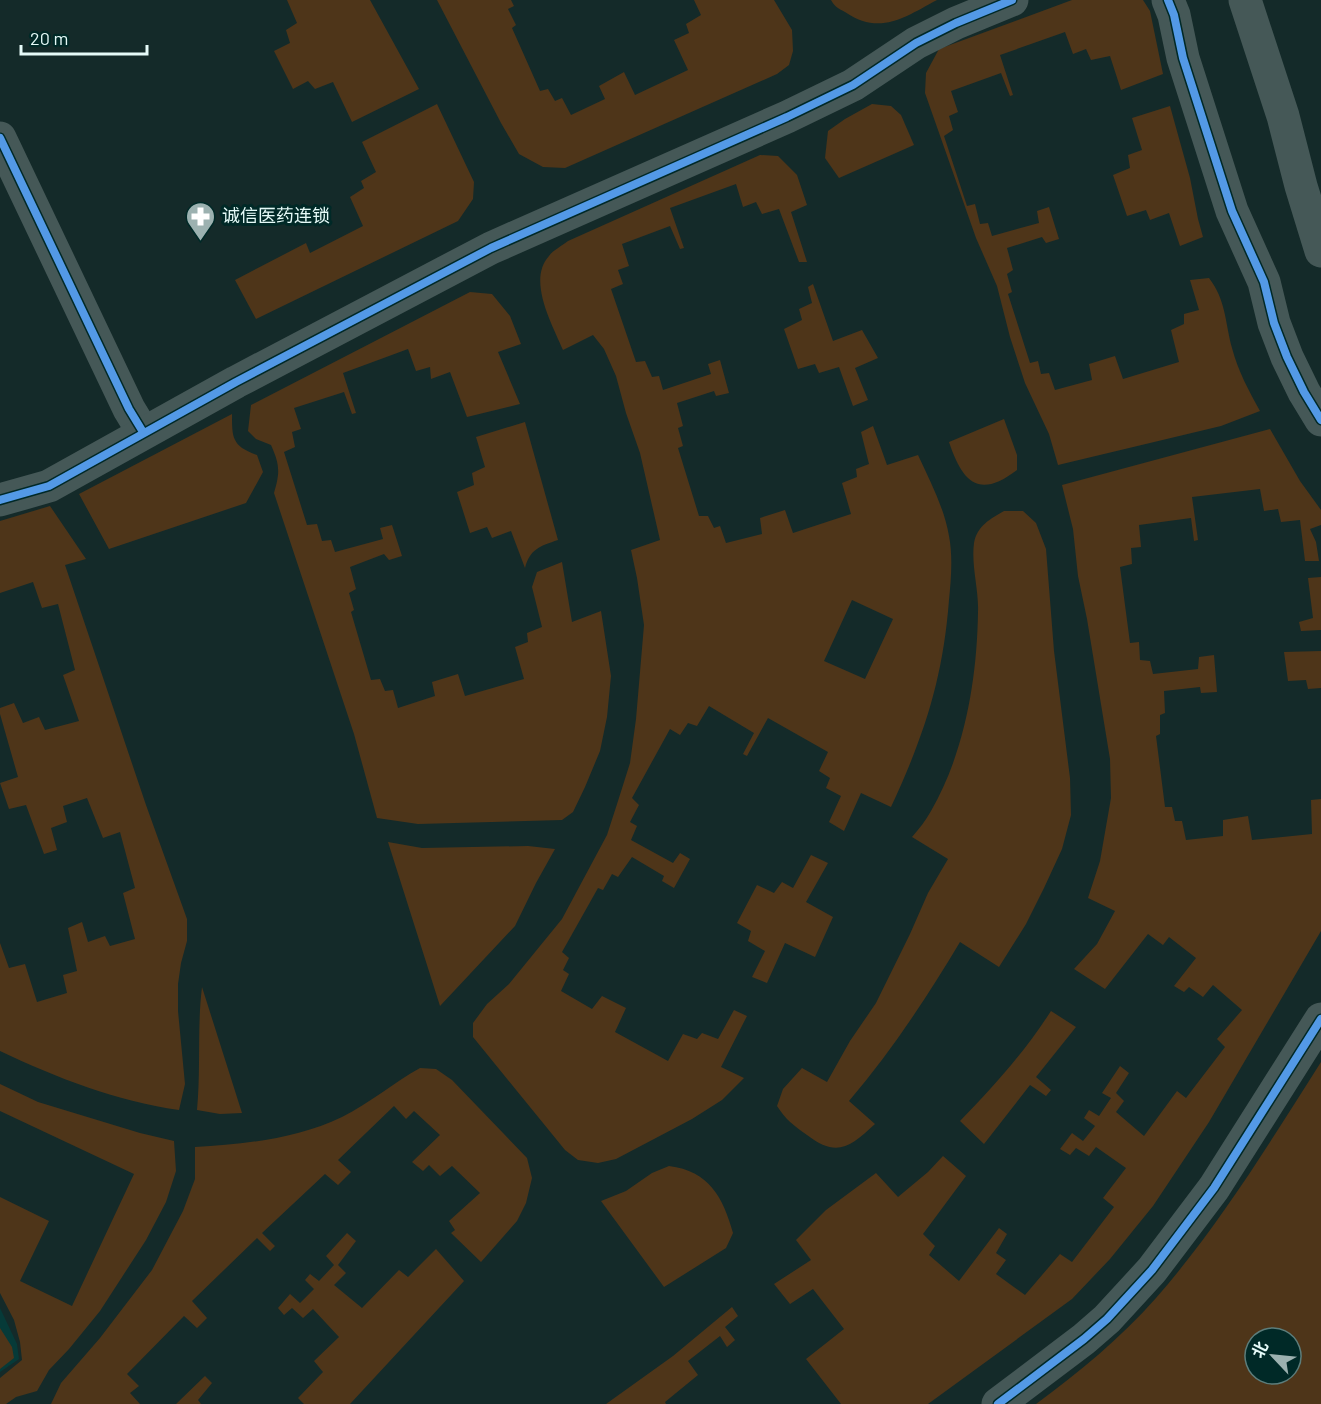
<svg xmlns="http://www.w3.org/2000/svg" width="1321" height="1404" viewBox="0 0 1321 1404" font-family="Barlow,'Noto Sans SC',sans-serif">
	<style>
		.built { fill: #063a38 }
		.green { fill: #4e3519; fill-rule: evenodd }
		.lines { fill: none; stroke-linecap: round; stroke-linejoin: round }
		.minor { stroke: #455857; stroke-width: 33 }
		.cycleway-casing { stroke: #002927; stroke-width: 11 }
		.cycleway { stroke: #5399e6; stroke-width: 8 }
		.labels { text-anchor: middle; stroke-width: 6; stroke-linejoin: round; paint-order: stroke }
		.poi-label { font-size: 18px; fill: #e5faf8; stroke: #002927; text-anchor: start }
	</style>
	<rect width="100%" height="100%" fill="#142a29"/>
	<!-- built -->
	<path class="built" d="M 0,1308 L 17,1344 L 19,1359 L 0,1372 Z"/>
	<!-- green -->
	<g class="green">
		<path d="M 287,0 L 370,0 L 419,89 L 352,122 L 333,82 L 315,89 L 308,81 L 293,89 L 274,51 L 290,43 L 286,30 L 297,23 Z"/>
		<path d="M 437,0 L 511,0 L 514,6 L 508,9 L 516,25 L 512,28 L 540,91 L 548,89 L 555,101 L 562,98 L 571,115 L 605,99 L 599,86 L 624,72 L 635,95 L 688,70 L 674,40 L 689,33 L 686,24 L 701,15 L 694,0 L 774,0 L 792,30 L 793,51 L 789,65 L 777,74 L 565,168 L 543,167 L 519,154 L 501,123 Z"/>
		<path d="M 831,0 L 937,0 C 905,17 880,36 845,12 C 839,9 834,6 831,0 Z"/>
		<path d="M 1072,0 L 1143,0 L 1150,11 L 1163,74 L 1121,90 L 1110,56 L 1091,60 L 1086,49 L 1073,54 L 1065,32 L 1000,55 L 1013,95 L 1010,96 L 1001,73 L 951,91 L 958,112 L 949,116 L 953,130 L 944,136 L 967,206 L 975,204 L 980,224 L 988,223 L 992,236 L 1039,223 L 1037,211 L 1049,207 L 1059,239 L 1046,243 L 1042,237 L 1007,248 L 1013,270 L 1007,274 L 1012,292 L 1008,294 L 1030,363 L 1038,361 L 1041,374 L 1049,373 L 1055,390 L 1092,380 L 1089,364 L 1115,356 L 1123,379 L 1179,362 L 1171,330 L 1184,324 L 1184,314 L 1199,310 L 1190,280 L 1209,278 C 1226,300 1225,322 1232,348 C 1238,371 1249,391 1260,411 L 1221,426 L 1058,465 L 1049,434 L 1025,383 L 1010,337 L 997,286 L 976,238 L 925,93 L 926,73 L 939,49 Z"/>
		<path d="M 437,104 L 474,182 L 473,199 L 458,221 L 256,319 L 235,280 L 306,243 L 310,253 L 363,226 L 350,197 L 364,188 L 361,181 L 376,172 L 362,142 Z"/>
		<path d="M 872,104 L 891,106 L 901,115 L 914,145 L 839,178 L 825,158 L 828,131 L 845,119 Z"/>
		<path d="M 1170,106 L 1190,178 L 1198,219 L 1203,237 L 1180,246 L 1169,213 L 1150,220 L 1146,210 L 1127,216 L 1113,175 L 1130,168 L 1128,155 L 1142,150 L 1132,118 Z"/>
		<path d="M 760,155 L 778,156 L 797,175 L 807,205 L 791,212 L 807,262 L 799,262 L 779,209 L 762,214 L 756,202 L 743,207 L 736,184 L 670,208 L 684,248 L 680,249 L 670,226 L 622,244 L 629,266 L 618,270 L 623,284 L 611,289 L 636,362 L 645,361 L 652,377 L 659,376 L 663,390 L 711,374 L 708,364 L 720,360 L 729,393 L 716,396 L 714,391 L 677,403 L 683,426 L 678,428 L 683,446 L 678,448 L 699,516 L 708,516 L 714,528 L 720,526 L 726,543 L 762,534 L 760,518 L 785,510 L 793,533 L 851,514 L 842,483 L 857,477 L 856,469 L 869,464 L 861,432 L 873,426 L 887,465 L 918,455 C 930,481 944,507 949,536 C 953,556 951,580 949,600 C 943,679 924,736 891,807 L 861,793 L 844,831 L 829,822 L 841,796 L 826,788 L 830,778 L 819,771 L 828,752 L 768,718 L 747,756 L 743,754 L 754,733 L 709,706 L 697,726 L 688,723 L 680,735 L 670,729 L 632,798 L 639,805 L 630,822 L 637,826 L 631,840 L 673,863 L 680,853 L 690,859 L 674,888 L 662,881 L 664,876 L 632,857 L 618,877 L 612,874 L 603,890 L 598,888 L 562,952 L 569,958 L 563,970 L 569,974 L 561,991 L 592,1009 L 602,996 L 626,1008 L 615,1032 L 668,1061 L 683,1034 L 697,1039 L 702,1033 L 718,1039 L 734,1010 L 747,1016 L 721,1067 L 744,1078 L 722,1100 L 692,1119 L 616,1159 L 598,1163 L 578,1160 L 565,1150 L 473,1037 L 473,1023 L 487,1004 L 509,984 L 562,919 L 607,835 L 618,801 L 630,763 L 636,719 L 644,625 L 637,578 L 631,550 L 660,540 L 640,453 L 626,413 L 616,376 L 604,349 L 593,335 L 563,350 C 552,324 527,280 549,256 C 553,250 562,246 568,241 ZM 852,600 L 893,619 L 865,679 L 824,661 Z"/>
		<path d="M 813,284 L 833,341 L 862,330 L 878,358 L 855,368 L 868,400 L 853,406 L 839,367 L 819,373 L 815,364 L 798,369 L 784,329 L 802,320 L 799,309 L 812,303 L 808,287 Z"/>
		<path d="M 470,292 L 492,294 L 510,316 L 521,344 L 498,352 L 520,404 L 467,417 L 450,372 L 431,379 L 430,367 L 416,371 L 408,349 L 343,373 L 356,413 L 352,414 L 344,392 L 294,408 L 301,429 L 292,432 L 295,447 L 284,452 L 307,525 L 317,524 L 322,541 L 331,540 L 335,552 L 383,539 L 380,528 L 392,525 L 402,556 L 389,560 L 384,554 L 350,567 L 356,589 L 349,593 L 354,610 L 351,612 L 371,680 L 380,679 L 385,691 L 393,690 L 398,708 L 435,696 L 432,682 L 458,674 L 465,696 L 524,679 L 515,647 L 528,642 L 527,633 L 542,627 L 532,587 L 537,572 L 562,562 L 572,622 L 601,611 L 611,676 L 607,717 L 600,751 L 585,787 L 573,812 L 562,820 L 418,824 L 377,818 L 354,734 L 274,493 C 280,473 280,465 271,445 L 256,439 L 248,431 L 251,405 Z"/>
		<path d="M 232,414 C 232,438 232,446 257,455 L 263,472 L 246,503 L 109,549 L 79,494 Z"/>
		<path d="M 1004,419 L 1017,455 L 1017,470 C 978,500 962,481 949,442 Z"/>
		<path d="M 525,422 L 558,540 C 540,546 530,549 525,568 L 511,531 L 492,538 L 487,527 L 470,533 L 457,492 L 474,485 L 472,473 L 485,467 L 476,437 Z"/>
		<path d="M 1270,429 L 1300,481 L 1321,510 L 1321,525 L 1310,529 L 1316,542 L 1319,561 L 1305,561 L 1300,520 L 1281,522 L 1278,509 L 1264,511 L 1260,489 L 1192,497 L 1198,540 L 1194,541 L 1191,518 L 1139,525 L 1141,547 L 1131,548 L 1132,564 L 1120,567 L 1130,643 L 1139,642 L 1140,660 L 1150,661 L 1153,674 L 1198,669 L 1199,657 L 1214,655 L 1217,692 L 1201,693 L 1200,687 L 1164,691 L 1165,713 L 1160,715 L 1160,734 L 1156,736 L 1165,807 L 1172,807 L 1175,821 L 1182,821 L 1186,840 L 1223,836 L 1223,820 L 1248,816 L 1252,840 L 1312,834 L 1311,800 L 1321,799 L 1321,931 L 1209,1122 L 1153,1206 L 1110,1259 L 1072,1299 L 928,1404 L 841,1404 L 806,1359 L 844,1329 L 813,1289 L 790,1304 L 774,1284 L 811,1260 L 796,1240 L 826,1210 L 876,1173 L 898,1197 L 928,1172 L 943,1156 L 966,1176 L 923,1234 L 935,1246 L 929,1255 L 959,1281 L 999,1228 L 1007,1234 L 996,1253 L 1006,1260 L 996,1274 L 1025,1295 L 1060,1254 L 1072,1262 L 1114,1207 L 1103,1198 L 1126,1168 L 1096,1147 L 1089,1156 L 1076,1148 L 1070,1155 L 1060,1149 L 1072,1133 L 1083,1141 L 1095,1126 L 1084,1118 L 1089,1110 L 1099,1116 L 1111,1098 L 1102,1093 L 1120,1066 L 1129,1073 L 1116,1093 L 1124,1101 L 1116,1112 L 1144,1136 L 1177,1091 L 1186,1098 L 1225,1047 L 1217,1039 L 1242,1010 L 1213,985 L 1203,997 L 1189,987 L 1184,992 L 1174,986 L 1196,958 L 1169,937 L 1163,945 L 1148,934 L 1105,989 L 1074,969 L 1097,944 L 1115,911 L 1088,898 L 1100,861 L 1111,798 L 1110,759 L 1087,619 L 1078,576 L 1073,529 L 1062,485 Z"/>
		<path d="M 50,506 L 86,559 L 65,565 L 146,805 L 187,919 L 187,941 L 181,963 L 178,984 L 178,1011 L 185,1084 L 179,1110 C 116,1101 57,1078 0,1051 L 0,943 L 9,968 L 25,964 L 37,1002 L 67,993 L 63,975 L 77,971 L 68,928 L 82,922 L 88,942 L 105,936 L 110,946 L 135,939 L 123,893 L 135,888 L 120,832 L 103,838 L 87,798 L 63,806 L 67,822 L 51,828 L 57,850 L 44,854 L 26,805 L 9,809 L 0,783 L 18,777 L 0,714 L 0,708 L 14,703 L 23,723 L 39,717 L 45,730 L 79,721 L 63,675 L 75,670 L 58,604 L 42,608 L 33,582 L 0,593 L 0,521 Z"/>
		<path d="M 1004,511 L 1023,511 L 1036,523 L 1046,549 L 1054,651 L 1070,778 L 1071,815 L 1062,849 L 1044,888 L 1026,924 L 999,967 L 960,942 C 927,997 891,1052 849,1101 L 875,1124 C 850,1147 837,1158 807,1135 C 793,1125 786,1120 777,1106 L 783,1089 L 802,1068 L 827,1082 L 850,1041 L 876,1003 L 910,934 L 928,893 L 948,859 L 912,837 C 919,829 926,820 931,811 C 965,752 977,679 978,612 C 979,590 971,566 974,543 C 977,526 990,519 1004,511 Z"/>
		<path d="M 1321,577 L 1321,630 L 1301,631 L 1299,622 L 1313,618 L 1308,578 Z"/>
		<path d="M 1321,651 L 1321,688 L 1308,689 L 1306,680 L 1288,681 L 1284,652 Z"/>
		<path d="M 388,842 L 422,848 L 528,846 L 555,849 L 536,883 L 515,926 L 440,1006 Z"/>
		<path d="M 811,855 L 828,863 L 806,902 L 833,917 L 815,957 L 785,943 L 767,983 L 752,977 L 765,951 L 748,941 L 751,931 L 737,923 L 757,885 L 774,893 L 782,882 L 793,888 Z"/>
		<path d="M 202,987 L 242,1113 L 220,1114 L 197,1110 C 201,1069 197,1027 202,987 Z"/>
		<path d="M 1051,1011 L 1076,1027 L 1036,1077 L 1051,1090 L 1046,1096 L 1030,1085 L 984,1144 L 960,1121 C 995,1085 1023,1054 1051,1011 Z"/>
		<path d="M 1321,1062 L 1321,1404 L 1036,1404 C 1079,1372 1120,1339 1156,1298 C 1219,1226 1270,1142 1321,1062 ZM 1255,1338 L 1291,1338 L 1291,1374 L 1255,1374 Z"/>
		<path d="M 420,1068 L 436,1069 L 452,1080 L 527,1158 L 532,1178 L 526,1203 L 517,1221 L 481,1262 L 451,1233 L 455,1230 L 449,1221 L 480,1193 L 452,1166 L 440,1176 L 429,1165 L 423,1171 L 412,1162 L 440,1135 L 414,1111 L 406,1119 L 394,1106 L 338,1160 L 351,1172 L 338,1185 L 325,1174 L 262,1233 L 275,1246 L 270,1251 L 257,1238 L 192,1301 L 207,1318 L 197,1328 L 184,1316 L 127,1374 L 139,1386 L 130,1393 L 140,1404 L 51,1404 L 61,1383 L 100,1338 L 152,1270 L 183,1211 L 195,1179 L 195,1147 C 245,1144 296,1139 342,1117 C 370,1103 393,1083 420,1068 Z"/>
		<path d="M 0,1084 L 38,1102 L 140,1133 L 174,1141 L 176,1171 L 166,1202 L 146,1240 L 100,1311 L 69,1349 L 49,1370 L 37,1391 L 16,1397 L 6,1404 L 0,1404 L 0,1378 L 22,1360 L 20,1342 L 14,1320 L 0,1293 L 0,1197 L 49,1221 L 20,1281 L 72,1306 L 134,1174 L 0,1111 Z"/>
		<path d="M 669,1166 C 709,1171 723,1197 733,1233 L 726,1248 L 664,1287 L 601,1201 L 626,1191 L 652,1173 Z"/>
		<path d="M 347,1233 L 356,1241 L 338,1265 L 346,1273 L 334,1285 L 362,1308 L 399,1270 L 408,1277 L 436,1249 L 464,1281 L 350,1404 L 304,1404 L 298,1398 L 323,1372 L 314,1361 L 339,1337 L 313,1309 L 303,1318 L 292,1308 L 284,1315 L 278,1308 L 290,1294 L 300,1303 L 314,1289 L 305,1280 L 310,1274 L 319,1281 L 334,1265 L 326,1256 Z"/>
		<path d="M 732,1307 L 738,1316 L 725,1327 L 735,1340 L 727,1347 L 720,1336 L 688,1361 L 698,1375 L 665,1402 L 666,1404 L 606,1404 L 673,1356 Z"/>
		<path d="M 0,1328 L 12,1347 L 14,1358 L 0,1369 Z"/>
		<path d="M 205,1376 L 212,1383 L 198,1400 L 201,1404 L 176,1404 Z"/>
	</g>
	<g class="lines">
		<!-- minor -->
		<g class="minor">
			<path d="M 1168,0 L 1174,15 L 1183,58 L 1232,211 L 1264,282 L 1274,323 L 1287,357 L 1304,392 L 1321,420"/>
			<path d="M 1245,0 L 1283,116 L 1301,186 L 1321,251"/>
			<path d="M 0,138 L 129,409 L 143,432"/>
			<path d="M 0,500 L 49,486 L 236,382 L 491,248 L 787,117 L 853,85 L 916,43 L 956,23 L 1012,0"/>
			<path d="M 998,1404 L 1084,1339 L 1107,1319 L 1152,1270 L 1214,1188 L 1321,1019"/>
		</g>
		<defs>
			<g id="cycleway">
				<path d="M 1168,0 L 1174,15 L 1183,58 L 1232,211 L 1264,282 L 1274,323 L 1287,357 L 1304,392 L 1321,420"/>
				<path d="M 0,138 L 129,409 L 143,432"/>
				<path d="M 0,500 L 49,486 L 236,382 L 491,248 L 787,117 L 853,85 L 916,43 L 956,23 L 1012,0"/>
				<path d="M 998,1404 L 1084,1339 L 1107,1319 L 1152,1270 L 1214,1188 L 1321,1019"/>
			</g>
		</defs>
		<!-- cycleway casing -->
		<use href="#cycleway" class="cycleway-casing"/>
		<!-- cycleway -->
		<use href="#cycleway" class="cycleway"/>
	</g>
	<!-- icons -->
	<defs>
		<symbol id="pharmacy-pin" viewBox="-11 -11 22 30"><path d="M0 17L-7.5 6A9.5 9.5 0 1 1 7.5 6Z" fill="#9cb1b0" stroke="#002927"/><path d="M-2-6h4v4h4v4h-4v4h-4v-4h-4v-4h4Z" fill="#fff"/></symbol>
	</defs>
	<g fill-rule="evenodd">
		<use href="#pharmacy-pin" x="184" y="200" width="33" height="45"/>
	</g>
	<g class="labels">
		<!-- poi labels -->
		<g class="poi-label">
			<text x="222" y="222">诚信医药连锁</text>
		</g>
	</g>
	<!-- north arrow -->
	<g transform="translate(1273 1356) rotate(296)"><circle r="28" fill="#002927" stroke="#5c7d7b" stroke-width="1.5"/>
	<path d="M0-4.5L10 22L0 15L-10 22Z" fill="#9cb1b0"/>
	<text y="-9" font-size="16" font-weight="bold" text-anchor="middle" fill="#e5faf8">北</text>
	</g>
	<!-- scale -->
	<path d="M21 45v9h126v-9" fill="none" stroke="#e5faf8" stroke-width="3"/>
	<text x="30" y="45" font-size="18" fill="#e5faf8" stroke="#002927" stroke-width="4.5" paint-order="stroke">20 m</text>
</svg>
